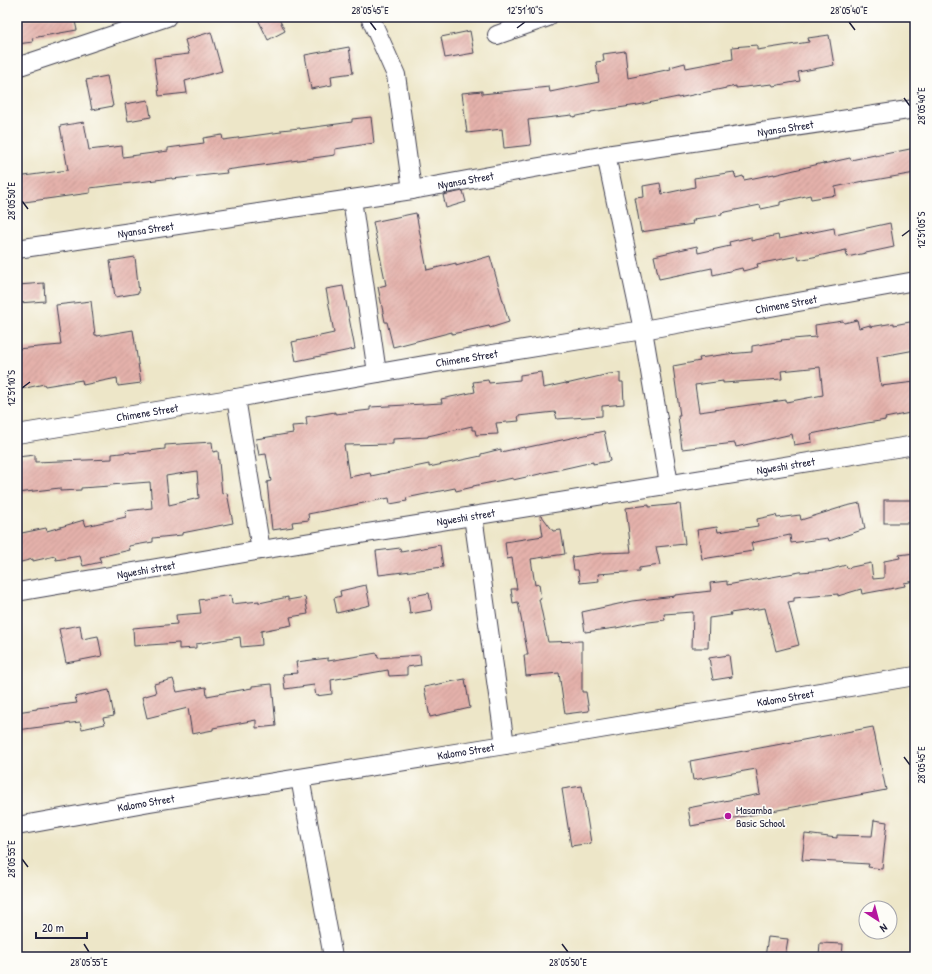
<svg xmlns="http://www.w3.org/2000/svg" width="932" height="974" viewBox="0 0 932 974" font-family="'Patrick Hand',sans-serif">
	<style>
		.building { fill: url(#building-hatch); fill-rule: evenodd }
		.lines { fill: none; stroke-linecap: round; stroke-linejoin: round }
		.street-casing { stroke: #403f50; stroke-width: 20 }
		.street { stroke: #fff; stroke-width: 18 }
		.ticks { fill: none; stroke: #22223b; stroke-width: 1.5 }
		.poi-dot { fill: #b5179e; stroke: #fdfcf7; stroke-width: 1.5 }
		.labels { text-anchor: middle; stroke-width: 3.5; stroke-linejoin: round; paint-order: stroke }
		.street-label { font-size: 11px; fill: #22223b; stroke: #fdfcf7 }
		.poi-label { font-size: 11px; fill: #22223b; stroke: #fdfcf7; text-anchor: start }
		.neatline { fill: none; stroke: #22223b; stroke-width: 1.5 }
		.ticks-label { font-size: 10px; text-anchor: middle; fill: #22223b }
	</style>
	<defs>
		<pattern id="building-hatch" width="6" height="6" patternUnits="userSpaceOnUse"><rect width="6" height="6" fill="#e4b1aa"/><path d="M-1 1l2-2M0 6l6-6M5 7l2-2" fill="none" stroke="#c39893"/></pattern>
	</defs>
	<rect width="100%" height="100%" fill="#fdfcf7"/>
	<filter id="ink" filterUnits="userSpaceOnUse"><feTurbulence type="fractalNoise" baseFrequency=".025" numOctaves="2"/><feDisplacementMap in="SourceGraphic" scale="8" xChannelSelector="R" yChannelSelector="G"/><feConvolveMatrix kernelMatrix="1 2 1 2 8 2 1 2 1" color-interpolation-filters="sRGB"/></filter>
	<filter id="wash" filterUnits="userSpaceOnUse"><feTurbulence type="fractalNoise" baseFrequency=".012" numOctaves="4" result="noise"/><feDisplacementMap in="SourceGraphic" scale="16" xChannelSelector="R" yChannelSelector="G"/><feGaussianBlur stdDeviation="0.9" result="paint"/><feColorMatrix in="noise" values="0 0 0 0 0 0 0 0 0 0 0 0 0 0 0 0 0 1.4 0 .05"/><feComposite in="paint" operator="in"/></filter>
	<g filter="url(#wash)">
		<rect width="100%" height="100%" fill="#ede6c8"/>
		<g id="blocks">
			<!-- building -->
			<g class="building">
				<path d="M 44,17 L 74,17 L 77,30 L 32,38 L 33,42 L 17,44 L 17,21 Z"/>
				<path d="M 257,17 L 278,17 L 285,31 L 268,40 Z"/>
				<path d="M 470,31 L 474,53 L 445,58 L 441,37 Z"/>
				<path d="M 211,32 L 222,71 L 185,81 L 187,93 L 159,96 L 154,58 L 189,54 L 185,40 Z"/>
				<path d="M 829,35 L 834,65 L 798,72 L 800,81 L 773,86 L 772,84 L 736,88 L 736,86 L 678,98 L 678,97 L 638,105 L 591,112 L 591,113 L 573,117 L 572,115 L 528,120 L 531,145 L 504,148 L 502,129 L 467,133 L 462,93 L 482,91 L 482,94 L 549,87 L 550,92 L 599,82 L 596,62 L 604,61 L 603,54 L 625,51 L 628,78 L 671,69 L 670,67 L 685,63 L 686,68 L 733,59 L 732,47 L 757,45 L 757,50 L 809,42 L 808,38 Z"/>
				<path d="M 349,47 L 353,73 L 331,76 L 332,85 L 311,89 L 305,55 Z"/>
				<path d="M 107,76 L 113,106 L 92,110 L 86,80 Z"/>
				<path d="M 148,100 L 151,117 L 128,121 L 125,104 Z"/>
				<path d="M 371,117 L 374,143 L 335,149 L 335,155 L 226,170 L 227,173 L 208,175 L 172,179 L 172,178 L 90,188 L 90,193 L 17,203 L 17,177 L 68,170 L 60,126 L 84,122 L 89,150 L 122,146 L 123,157 L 168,151 L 168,148 L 204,143 L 203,138 L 222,135 L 223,140 L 281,132 L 281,130 L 300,128 L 300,129 L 352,122 L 352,119 Z"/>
				<path d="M 915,148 L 915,173 L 863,182 L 863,181 L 835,187 L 836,195 L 811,199 L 810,195 L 780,202 L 780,205 L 761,209 L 760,205 L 721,213 L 722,215 L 694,219 L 695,221 L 692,221 L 693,224 L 641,232 L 635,198 L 644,197 L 643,186 L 660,183 L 662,194 L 695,187 L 694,178 L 734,172 L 736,178 L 743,176 L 744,180 L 774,174 L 774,175 L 823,163 L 823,164 L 850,158 L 851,160 L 875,155 L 875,156 Z"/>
				<path d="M 463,191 L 466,202 L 446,208 L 443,195 Z"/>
				<path d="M 416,213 L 427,270 L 456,263 L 456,266 L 490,256 L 509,322 L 490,328 L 489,326 L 452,334 L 452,332 L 393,347 L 387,322 L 385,322 L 378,287 L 386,285 L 373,222 Z"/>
				<path d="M 890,223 L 894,247 L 847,257 L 846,250 L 799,260 L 798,256 L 757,264 L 758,267 L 743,271 L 742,268 L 713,275 L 712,268 L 659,279 L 654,256 L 697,246 L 698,253 L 730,246 L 729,242 L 751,237 L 751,241 L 778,235 L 779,239 L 834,228 L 835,235 Z"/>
				<path d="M 135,257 L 139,293 L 115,297 L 110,261 Z"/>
				<path d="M 44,283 L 45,301 L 19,303 L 18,285 Z"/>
				<path d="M 343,286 L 355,349 L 296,361 L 292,342 L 334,333 L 326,289 Z"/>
				<path d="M 91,301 L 95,335 L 97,335 L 97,336 L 133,330 L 141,383 L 118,386 L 117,378 L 83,385 L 82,380 L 45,386 L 44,384 L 17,390 L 17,349 L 61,345 L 56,305 Z"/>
				<path d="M 857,320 L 859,328 L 870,325 L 870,327 L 894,323 L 894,325 L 915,321 L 915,350 L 877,357 L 881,386 L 915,382 L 915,412 L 885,418 L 886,420 L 867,423 L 811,434 L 812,442 L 794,445 L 792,434 L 736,447 L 735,443 L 682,449 L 678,416 L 680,416 L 673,366 L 700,361 L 699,358 L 728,354 L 752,352 L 752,346 L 782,341 L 781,340 L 816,337 L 815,325 L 843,321 L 844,323 ZM 820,367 L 823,395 L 786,402 L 786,400 L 699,412 L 695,385 L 723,381 L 723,383 L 782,379 L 781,371 Z"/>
				<path d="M 541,372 L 543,388 L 566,383 L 566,384 L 609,374 L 620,373 L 620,382 L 623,382 L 624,404 L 602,406 L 602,416 L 557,419 L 555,412 L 518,416 L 519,421 L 496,423 L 498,434 L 476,435 L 475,430 L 472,430 L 472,426 L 428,436 L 428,437 L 393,439 L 393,444 L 344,445 L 349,477 L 370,473 L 371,476 L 429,464 L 429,467 L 481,456 L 481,454 L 501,449 L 501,452 L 524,447 L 524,448 L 604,431 L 610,461 L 593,464 L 593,462 L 513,480 L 513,478 L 473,486 L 473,487 L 456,491 L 455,488 L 406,498 L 407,501 L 390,504 L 389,498 L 308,514 L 309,520 L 292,522 L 293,527 L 272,530 L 267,482 L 271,481 L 266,454 L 259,455 L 256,439 L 293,433 L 292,426 L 307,425 L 306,417 L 335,412 L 335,414 L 370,410 L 370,407 L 442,403 L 441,399 L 475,392 L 473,382 L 488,380 L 489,383 L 520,380 L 520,375 Z"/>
				<path d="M 212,442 L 213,452 L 218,451 L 222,494 L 227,493 L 233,523 L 182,533 L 182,535 L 153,538 L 153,542 L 129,546 L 130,550 L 99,557 L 101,562 L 83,566 L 80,556 L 56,560 L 55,556 L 33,561 L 33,559 L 17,563 L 17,534 L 46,528 L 47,531 L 84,520 L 86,526 L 126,517 L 125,511 L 152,508 L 150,482 L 110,485 L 110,486 L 81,488 L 81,490 L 60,491 L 60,488 L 17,493 L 17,457 L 35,455 L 35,462 L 112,459 L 112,454 L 130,452 L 130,453 L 165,449 L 165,445 ZM 197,471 L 199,498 L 169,505 L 166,476 Z"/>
				<rect x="884" y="500" width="31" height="23"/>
				<path d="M 860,503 L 865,529 L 829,541 L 828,538 L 791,543 L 790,535 L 751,543 L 753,551 L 702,559 L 697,530 L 717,527 L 718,532 L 758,526 L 757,519 L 776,515 L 777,518 L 800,515 L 801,520 L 846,506 Z"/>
				<path d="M 680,504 L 685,544 L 656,547 L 660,565 L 639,568 L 639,571 L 598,574 L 599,581 L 580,583 L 578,570 L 574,570 L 572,557 L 602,553 L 631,552 L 626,508 L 649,505 L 649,507 Z"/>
				<path d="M 540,516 L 542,516 L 553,531 L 561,530 L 565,554 L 531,559 L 535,585 L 539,584 L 541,599 L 539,599 L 548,642 L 582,641 L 582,692 L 586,692 L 589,711 L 565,714 L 559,673 L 526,676 L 524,655 L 528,655 L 518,602 L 513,603 L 511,589 L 517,589 L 512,558 L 507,559 L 505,542 L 543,536 Z"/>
				<path d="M 440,545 L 443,567 L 379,575 L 376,551 L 400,548 L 401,552 Z"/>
				<path d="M 915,553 L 915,581 L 904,583 L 905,586 L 862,594 L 861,589 L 838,596 L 838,594 L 794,598 L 794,601 L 788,602 L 799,645 L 776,651 L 765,608 L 730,613 L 731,615 L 709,618 L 708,648 L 692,648 L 693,612 L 664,614 L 665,620 L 641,623 L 616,628 L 585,632 L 582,612 L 632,601 L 675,596 L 675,595 L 711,591 L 710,583 L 727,581 L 727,585 L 800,572 L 828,570 L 846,565 L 847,568 L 871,563 L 873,579 L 884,578 L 884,561 L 900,558 L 899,555 Z"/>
				<path d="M 366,585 L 370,605 L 337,613 L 334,598 L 341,596 L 340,591 Z"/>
				<path d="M 429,593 L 432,610 L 410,614 L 408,597 Z"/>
				<path d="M 231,595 L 232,604 L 259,601 L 259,603 L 288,597 L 288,600 L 305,597 L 308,614 L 290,617 L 292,625 L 261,631 L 262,645 L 241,647 L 240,637 L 196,644 L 196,648 L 179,649 L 179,643 L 134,646 L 133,628 L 177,624 L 176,615 L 201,613 L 199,600 Z"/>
				<path d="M 80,625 L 82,639 L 98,636 L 102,656 L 66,663 L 59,629 Z"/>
				<path d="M 377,653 L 378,658 L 420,655 L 421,665 L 407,667 L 407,675 L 389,676 L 388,670 L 331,680 L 332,694 L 316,696 L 314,685 L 285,689 L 283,674 L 298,673 L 296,662 L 328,658 L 328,661 Z"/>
				<path d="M 729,655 L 732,677 L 713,680 L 709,658 Z"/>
				<path d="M 173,679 L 177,692 L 206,687 L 207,696 L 252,688 L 252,686 L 272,684 L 276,726 L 256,728 L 256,720 L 213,728 L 213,730 L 192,734 L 188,708 L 147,718 L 142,697 L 156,693 L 154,684 Z"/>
				<path d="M 465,679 L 470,708 L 430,717 L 424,687 Z"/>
				<path d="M 109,690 L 114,716 L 103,718 L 105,724 L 82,729 L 80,722 L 17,730 L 17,712 L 37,709 L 37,708 L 77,703 L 75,697 Z"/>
				<path d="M 873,727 L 886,790 L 691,826 L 688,808 L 760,794 L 756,769 L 693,780 L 690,761 Z"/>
				<path d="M 582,786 L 591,843 L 571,846 L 562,789 Z"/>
				<path d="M 874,820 L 887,822 L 882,869 L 868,867 L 869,864 L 802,860 L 805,834 L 837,838 L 837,835 L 872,836 Z"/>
				<path d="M 768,937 L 788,939 L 785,957 L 765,957 Z"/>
				<path d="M 820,943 L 843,944 L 842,957 L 819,957 Z"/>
			</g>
		</g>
	</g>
	<g filter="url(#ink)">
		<use href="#blocks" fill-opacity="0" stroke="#403f50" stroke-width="1"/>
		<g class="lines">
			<defs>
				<g id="street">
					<path d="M 370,17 L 396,75 L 412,190"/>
					<path d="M 497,35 L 548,17"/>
					<path d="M 17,67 L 167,17"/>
					<path d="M 606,155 L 643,330 L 669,484"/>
					<path d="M 352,199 L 377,373"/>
					<path id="s1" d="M 17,249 L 412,190 L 606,155 L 915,109"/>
					<path d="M 236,398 L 261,550"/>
					<path id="s2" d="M 17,434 L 236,398 L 430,364 L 643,330 L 915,281"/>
					<path d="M 473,516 L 505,745"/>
					<path id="s3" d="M 17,592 L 261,550 L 915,445"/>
					<path d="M 300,778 L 333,957"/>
					<path id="s4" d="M 17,826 L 150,802 L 505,745 L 915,676"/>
				</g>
			</defs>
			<!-- street casing -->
			<use href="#street" class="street-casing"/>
			<!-- street -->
			<use href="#street" class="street"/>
		</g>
	</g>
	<!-- ticks -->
	<path class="ticks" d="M 370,22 L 376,30M 849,22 L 855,30M 517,28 L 525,22M 904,98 L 910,106M 22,201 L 28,209M 902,236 L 910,230M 22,388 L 30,382M 904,757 L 910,765M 22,859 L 28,867M 84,944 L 89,952M 562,944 L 568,952"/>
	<!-- markers -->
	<circle class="poi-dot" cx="728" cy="816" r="4"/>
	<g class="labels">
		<!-- street labels -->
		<g class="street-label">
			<text dy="4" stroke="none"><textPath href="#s1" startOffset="778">Nyansa Street</textPath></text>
			<text dy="4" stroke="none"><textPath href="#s1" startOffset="454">Nyansa Street</textPath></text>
			<text dy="4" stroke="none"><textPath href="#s1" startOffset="130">Nyansa Street</textPath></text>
			<text dy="4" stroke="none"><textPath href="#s2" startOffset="780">Chimene Street</textPath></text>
			<text dy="4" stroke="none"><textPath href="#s2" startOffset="456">Chimene Street</textPath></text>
			<text dy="4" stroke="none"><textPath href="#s2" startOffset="132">Chimene Street</textPath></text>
			<text dy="4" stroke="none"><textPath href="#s3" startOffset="779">Ngweshi street</textPath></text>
			<text dy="4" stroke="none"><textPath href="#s3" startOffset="455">Ngweshi street</textPath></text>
			<text dy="4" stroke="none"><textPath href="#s3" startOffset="131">Ngweshi street</textPath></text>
			<text dy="4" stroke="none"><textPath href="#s4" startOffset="779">Kalomo Street</textPath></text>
			<text dy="4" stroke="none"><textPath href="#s4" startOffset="455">Kalomo Street</textPath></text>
			<text dy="4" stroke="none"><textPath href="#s4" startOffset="131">Kalomo Street</textPath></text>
		</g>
		<!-- poi labels -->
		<g class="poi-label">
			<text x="736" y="814">Masamba<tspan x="736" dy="13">Basic School</tspan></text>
		</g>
	</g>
	<!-- margin -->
	<rect width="932" height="974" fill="none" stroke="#fdfcf7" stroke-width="44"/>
	<!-- north arrow -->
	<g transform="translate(878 920) rotate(144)"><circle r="19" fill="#fdfcf7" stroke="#a5a5ac"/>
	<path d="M0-3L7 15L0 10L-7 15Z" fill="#b5179e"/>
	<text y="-6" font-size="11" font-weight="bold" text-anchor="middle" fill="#22223b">N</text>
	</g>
	<!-- scale -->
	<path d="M36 932v6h51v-6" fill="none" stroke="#22223b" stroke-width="2"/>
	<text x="42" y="932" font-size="12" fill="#22223b" stroke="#fdfcf7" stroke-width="3" paint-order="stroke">20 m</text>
	<rect x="22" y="22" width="888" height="930" class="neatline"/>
	<g class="ticks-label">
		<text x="370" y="14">28°05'45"E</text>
		<text x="525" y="14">12°51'10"S</text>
		<text x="849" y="14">28°05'40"E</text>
		<text transform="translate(921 106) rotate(-90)" y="4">28°05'40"E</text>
		<text transform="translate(11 201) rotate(-90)" y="4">28°05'50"E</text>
		<text transform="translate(921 230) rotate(-90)" y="4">12°51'05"S</text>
		<text transform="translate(11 388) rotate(-90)" y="4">12°51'10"S</text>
		<text transform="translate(921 765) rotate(-90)" y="4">28°05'45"E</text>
		<text transform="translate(11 859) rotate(-90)" y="4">28°05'55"E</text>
		<text x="89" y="966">28°05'55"E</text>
		<text x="568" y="966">28°05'50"E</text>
	</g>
</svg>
